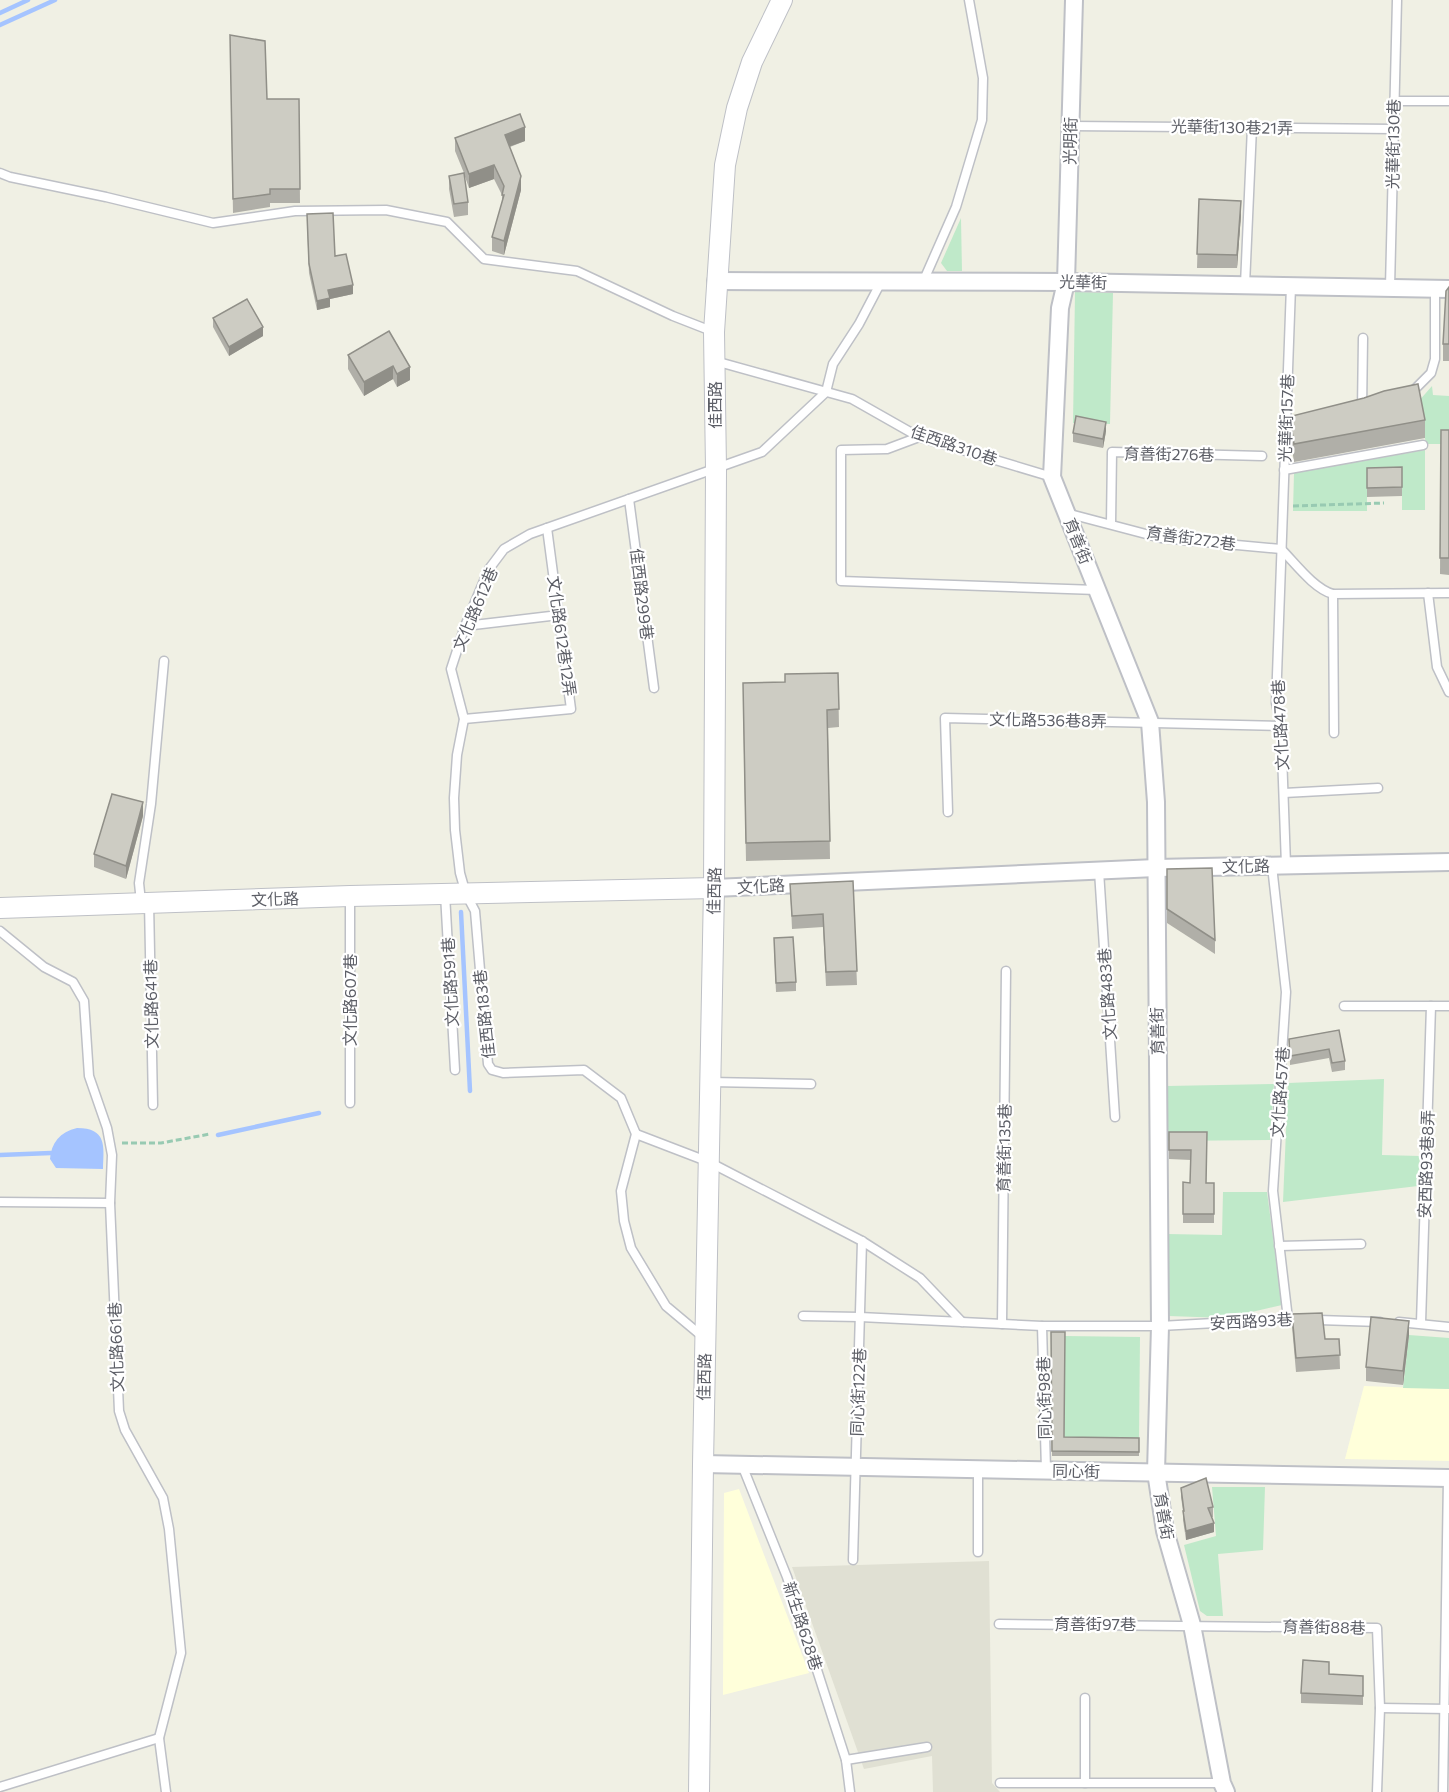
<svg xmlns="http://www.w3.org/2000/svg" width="1449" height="1792" viewBox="0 0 1449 1792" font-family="Commissioner,'Noto Sans TC',sans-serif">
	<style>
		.commercial { fill: #ffffda }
		.education { fill: #e0e0d3 }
		.green { fill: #bfe9c9 }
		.water { fill: #a5c4ff }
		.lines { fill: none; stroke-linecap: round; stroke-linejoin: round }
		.stream { stroke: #a5c4ff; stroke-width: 4.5 }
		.service-casing { stroke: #bec0c6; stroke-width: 11 }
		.minor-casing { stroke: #bec0c6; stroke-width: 20 }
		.tertiary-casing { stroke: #bec0c6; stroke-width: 22 }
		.path { stroke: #98cab2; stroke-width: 3; stroke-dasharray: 6 3; stroke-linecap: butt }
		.service { stroke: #fff; stroke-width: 8 }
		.minor { stroke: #fff; stroke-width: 16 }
		.tertiary { stroke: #fff; stroke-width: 20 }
		.wall { fill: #b0afa8 }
		.shaded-wall { fill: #908f88 }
		.building { fill: #cdccc3; stroke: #908f88; stroke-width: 1.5 }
		.labels { text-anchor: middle; stroke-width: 4.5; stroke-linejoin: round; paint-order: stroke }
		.street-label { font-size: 16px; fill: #5c5e66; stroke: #fff }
	</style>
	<rect width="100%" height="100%" fill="#f0f0e4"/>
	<!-- commercial -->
	<g class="commercial">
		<path d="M 1364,1386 L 1449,1389 L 1449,1461 L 1345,1459 Z"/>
		<path d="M 739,1489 L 809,1673 L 723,1695 L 724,1493 Z"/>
	</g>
	<!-- education -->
	<path class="education" d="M 989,1561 L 992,1783 L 1000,1792 L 933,1792 L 932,1756 L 864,1769 L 792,1567 Z"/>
	<!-- green -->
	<g class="green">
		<path d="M 961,218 L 962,271 L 947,271 L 941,263 Z"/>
		<path d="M 1075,292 L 1113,293 L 1110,424 L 1073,423 Z"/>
		<path d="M 1432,386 L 1433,395 L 1449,396 L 1449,444 L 1426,444 L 1418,402 Z"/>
		<path d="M 1425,450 L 1425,510 L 1402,510 L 1402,477 L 1367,477 L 1367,511 L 1293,511 L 1294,473 Z"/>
		<path d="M 1384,1079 L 1382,1155 L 1420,1156 L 1418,1186 L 1283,1202 L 1288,1083 Z"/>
		<path d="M 1274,1084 L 1270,1140 L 1167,1141 L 1167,1086 Z"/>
		<path d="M 1223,1192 L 1267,1192 L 1282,1305 L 1226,1318 L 1168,1316 L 1167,1234 L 1222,1235 Z"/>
		<path d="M 1409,1335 L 1449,1338 L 1449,1389 L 1403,1388 Z"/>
		<path d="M 1065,1336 L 1140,1337 L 1139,1442 L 1064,1442 Z"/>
		<path d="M 1212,1487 L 1265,1487 L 1263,1550 L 1218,1554 L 1223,1616 L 1207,1616 L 1200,1611 L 1184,1545 L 1216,1536 Z"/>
	</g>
	<!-- water -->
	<path class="water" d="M 77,1128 C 107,1128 104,1146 103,1169 L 56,1168 L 50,1159 C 51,1143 60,1132 77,1128 Z"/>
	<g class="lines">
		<!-- stream -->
		<g class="stream">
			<path d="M 0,13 L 28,0"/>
			<path d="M 0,25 L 55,0"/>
			<path d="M 461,912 L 470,1091"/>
			<path d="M 218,1135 L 319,1113"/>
			<path d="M 0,1155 L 51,1153"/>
		</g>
		<defs>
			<g id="service">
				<path d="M 1394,101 L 1449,101"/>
				<path d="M 1070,126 L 1394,129"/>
				<path d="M 0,173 L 10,177 L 106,197 L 213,223 L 295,211 L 386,210 L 447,222 L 484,259 L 577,271 L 673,316 L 714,332"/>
				<path d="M 923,282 L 956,207 L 982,120 L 983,78 L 969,0"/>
				<path d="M 1245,285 L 1252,127"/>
				<path d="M 1390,287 L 1397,0"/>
				<path d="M 715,361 L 852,399 L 919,437 L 1052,477"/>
				<path d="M 1411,393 L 1431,373 L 1435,359 L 1435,288"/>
				<path d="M 1362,410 L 1363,338"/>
				<path d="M 919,437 L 887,449 L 841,450 L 841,581 L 1097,590"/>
				<path d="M 1284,470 L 1423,445"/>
				<path d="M 629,499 L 654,688"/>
				<path d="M 1066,513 L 1161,538 L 1281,549"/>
				<path d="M 1111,524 L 1112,452 L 1262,456"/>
				<path d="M 1281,549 C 1295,563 1314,589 1333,594 L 1449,593"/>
				<path d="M 1428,593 L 1437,667 L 1449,692"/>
				<path d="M 1333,594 L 1334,733"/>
				<path d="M 465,626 L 559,615"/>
				<path d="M 464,719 L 571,709 L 547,528"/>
				<path d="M 1284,793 L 1378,788"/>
				<path d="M 948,812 L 945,718 L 1281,726"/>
				<path d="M 1286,865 L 1281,726 L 1276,703 L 1291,286"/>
				<path d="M 1272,866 L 1286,992 L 1273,1191 L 1288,1319"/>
				<path d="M 1099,871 L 1115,1117"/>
				<path d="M 445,894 L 455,1070"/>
				<path d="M 141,902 L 139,883 L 151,804 L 164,661"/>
				<path d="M 149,902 L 153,1105"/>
				<path d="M 0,931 L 44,967 L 73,982 L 84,1001 L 89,1076 L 107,1128 L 112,1155 L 110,1203 L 119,1411 L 125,1430 L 163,1498 L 169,1529 L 181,1653 L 159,1738 L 166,1792"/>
				<path d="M 1344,1006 L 1449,1006"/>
				<path d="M 710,1082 L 811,1084"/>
				<path d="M 350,1103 L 350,896"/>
				<path d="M 636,1134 L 709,1162 L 862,1241 L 920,1278 L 962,1322"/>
				<path d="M 0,1202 L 110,1203"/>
				<path d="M 1279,1246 L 1361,1244"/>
				<path d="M 803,1316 L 860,1317 L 1042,1326 L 1160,1326 L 1288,1319 L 1380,1322"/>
				<path d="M 1399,1322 L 1449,1327"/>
				<path d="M 1421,1323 L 1431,1006"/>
				<path d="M 1002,1324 L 1006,971"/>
				<path d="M 1042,1326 L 1046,1470"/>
				<path d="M 703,1337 L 666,1306 L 631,1248 L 624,1221 L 621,1191 L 636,1134 L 621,1098 L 584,1070 L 503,1073 L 492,1070 L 488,1064 L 475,911 L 466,894 L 460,873 L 455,830 L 454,798 L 457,755 L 464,719 L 451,669 L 465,626 L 489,569 L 504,549 L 530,534 L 762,452 L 826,392 L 833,364 L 859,324 L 881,282"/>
				<path d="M 742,1465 L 787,1577 L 846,1760 L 850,1792"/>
				<path d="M 978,1469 L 978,1552"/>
				<path d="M 853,1560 L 862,1241"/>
				<path d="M 999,1624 L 1377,1628 L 1380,1708 L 1377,1792"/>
				<path d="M 1085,1698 L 1085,1783"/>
				<path d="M 1380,1708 L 1449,1709"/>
				<path d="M 846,1760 L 927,1747"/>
				<path d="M 1000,1783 L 1222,1783"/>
				<path d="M 0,1787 L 159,1738"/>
				<path d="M 1443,1792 L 1448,1478"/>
			</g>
			<g id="minor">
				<path d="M 1074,0 L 1066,282 L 1060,308 L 1052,477 L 1150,722 L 1156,802 L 1160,1326 L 1156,1472 L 1165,1531 L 1192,1625 L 1222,1783 L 1226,1792"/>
				<path d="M 716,281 L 1066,282 L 1449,289"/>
				<path d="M 714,888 L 1156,868 L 1449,862"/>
				<path d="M 703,1464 L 1449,1478"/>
			</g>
			<g id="tertiary">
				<path d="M 0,908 L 350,896 L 714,888"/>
				<path d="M 699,1792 L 703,1464 L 714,888 L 716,469 L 714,332 L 725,165 L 737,108 L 752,62 L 782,0"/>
			</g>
		</defs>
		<!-- service casing -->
		<use href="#service" class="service-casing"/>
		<!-- minor casing -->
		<use href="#minor" class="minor-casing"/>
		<!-- tertiary casing -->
		<use href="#tertiary" class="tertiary-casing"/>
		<!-- path -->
		<g class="path">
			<path d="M 1293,506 L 1384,503"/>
			<path d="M 122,1143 L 161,1143 L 210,1134"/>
		</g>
		<!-- service -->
		<use href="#service" class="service"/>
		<!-- minor -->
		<use href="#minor" class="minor"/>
		<!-- tertiary -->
		<use href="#tertiary" class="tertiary"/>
	</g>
	<!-- wall -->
	<g class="wall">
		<path d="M 230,35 L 267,99 L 299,99 L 300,203 L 270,203 L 270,207 L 233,213 Z"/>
		<path d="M 455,138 L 525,141 L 510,147 L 521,190 L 504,255 L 492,251 L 492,237 L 502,204 L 502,195 L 494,179 L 469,188 L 464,174 L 468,202 L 468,215 L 454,217 L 449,189 L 449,176 L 464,173 L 455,151 Z"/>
		<path d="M 1199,199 L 1241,215 L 1237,268 L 1197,268 Z"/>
		<path d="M 307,223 L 335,256 L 353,294 L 330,299 L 330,307 L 317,310 L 309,273 Z"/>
		<path d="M 1449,287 L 1449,361 L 1443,361 L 1443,344 Z"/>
		<path d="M 213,318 L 263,336 L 229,356 L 213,327 Z"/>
		<path d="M 389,331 L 410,380 L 397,387 L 393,379 L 364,396 L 348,369 L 348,355 Z"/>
		<path d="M 1292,416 L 1425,420 L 1425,438 L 1294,462 L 1292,449 Z"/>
		<path d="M 1441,430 L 1449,430 L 1449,575 L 1440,574 Z"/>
		<path d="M 1106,431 L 1103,448 L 1073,442 L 1073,433 Z"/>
		<path d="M 1402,467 L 1402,496 L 1367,497 L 1367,468 Z"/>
		<path d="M 838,673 L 839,727 L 828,728 L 830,859 L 746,861 L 743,701 L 785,682 Z"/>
		<path d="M 143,816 L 126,879 L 94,867 L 94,854 Z"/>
		<path d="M 1167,869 L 1215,940 L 1215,954 L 1167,923 Z"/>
		<path d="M 853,881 L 857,985 L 826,986 L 823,927 L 792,929 L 790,884 Z"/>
		<path d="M 774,947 L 796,982 L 796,991 L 776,992 Z"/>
		<path d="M 1339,1030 L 1345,1061 L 1345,1070 L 1332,1072 L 1329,1058 L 1290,1065 L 1289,1039 Z"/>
		<path d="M 1169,1132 L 1207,1132 L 1206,1183 L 1214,1183 L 1214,1223 L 1183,1223 L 1183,1182 L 1190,1183 L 1191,1160 L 1169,1159 Z"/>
		<path d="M 1292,1314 L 1325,1339 L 1339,1339 L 1340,1369 L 1296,1372 L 1292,1327 Z"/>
		<path d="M 1051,1332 L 1064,1437 L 1139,1438 L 1139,1456 L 1052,1456 Z"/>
		<path d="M 1409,1335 L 1403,1385 L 1366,1381 L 1366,1367 Z"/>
		<path d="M 1181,1488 L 1213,1507 L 1213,1517 L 1212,1517 L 1214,1532 L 1186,1540 L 1183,1520 L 1183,1511 L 1181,1497 Z"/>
		<path d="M 1329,1674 L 1363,1676 L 1363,1705 L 1301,1703 L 1301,1693 Z"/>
	</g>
	<!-- shaded-wall -->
	<g class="shaded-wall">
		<path d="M 525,127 L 525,141 L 505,148 L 505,135 Z"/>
		<path d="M 494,165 L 494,179 L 469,188 L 469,174 Z"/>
		<path d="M 521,176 L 521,190 L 504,255 L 504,241 Z"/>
		<path d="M 1241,201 L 1241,215 L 1237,268 L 1237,255 Z"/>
		<path d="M 353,285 L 353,294 L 330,299 L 330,307 L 317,310 L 317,301 L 328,290 Z"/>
		<path d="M 263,327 L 263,336 L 229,356 L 229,347 Z"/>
		<path d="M 393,366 L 393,379 L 364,396 L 364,382 Z"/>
		<path d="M 410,367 L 410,380 L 397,387 L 397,374 Z"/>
		<path d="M 1106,422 L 1106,431 L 1103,448 L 1103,439 Z"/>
		<path d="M 143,802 L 143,816 L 126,879 L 126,866 Z"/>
		<path d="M 1409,1321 L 1409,1335 L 1403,1385 L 1403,1371 Z"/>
		<path d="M 1214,1523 L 1214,1532 L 1186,1540 L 1186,1531 Z"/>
	</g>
	<!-- building -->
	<g class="building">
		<path d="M 230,35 L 265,41 L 267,99 L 299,99 L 300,189 L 270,189 L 270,194 L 233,199 Z"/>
		<path d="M 520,114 L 525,127 L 505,135 L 521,176 L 504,241 L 492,237 L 504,195 L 502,195 L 504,186 L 494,165 L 469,174 L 455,138 Z"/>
		<path d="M 464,173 L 468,202 L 454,204 L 449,176 Z"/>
		<path d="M 1199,199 L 1241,201 L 1237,255 L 1197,254 Z"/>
		<path d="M 333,213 L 335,256 L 346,254 L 353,285 L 328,290 L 330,298 L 317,301 L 309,264 L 307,214 Z"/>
		<path d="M 1449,287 L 1449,344 L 1443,344 L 1446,291 Z"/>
		<path d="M 247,299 L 263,327 L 229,347 L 213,318 Z"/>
		<path d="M 389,331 L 410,367 L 397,374 L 393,366 L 364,382 L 348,355 Z"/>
		<path d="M 1418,384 L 1425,420 L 1294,444 L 1292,431 L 1292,416 L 1364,398 L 1384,391 Z"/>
		<path d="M 1076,416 L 1106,422 L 1103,439 L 1073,433 Z"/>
		<path d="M 1441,430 L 1449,430 L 1449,558 L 1440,558 Z"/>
		<path d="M 1402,467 L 1402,487 L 1367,488 L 1367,468 Z"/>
		<path d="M 838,673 L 839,709 L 827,710 L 830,841 L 746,843 L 743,683 L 785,682 L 785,674 Z"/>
		<path d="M 112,794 L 143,802 L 126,866 L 94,854 Z"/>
		<path d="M 1212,868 L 1215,940 L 1167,909 L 1167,869 Z"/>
		<path d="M 853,881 L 857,971 L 826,972 L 823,914 L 792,916 L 790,884 Z"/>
		<path d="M 793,937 L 796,982 L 776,983 L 774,938 Z"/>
		<path d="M 1339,1030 L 1345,1061 L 1332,1063 L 1329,1049 L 1290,1056 L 1289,1039 Z"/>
		<path d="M 1169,1132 L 1207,1132 L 1206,1183 L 1214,1183 L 1214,1214 L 1183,1214 L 1183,1182 L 1190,1183 L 1191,1150 L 1169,1150 Z"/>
		<path d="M 1322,1313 L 1325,1339 L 1339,1339 L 1340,1355 L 1296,1358 L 1292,1314 Z"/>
		<path d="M 1371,1317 L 1409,1321 L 1403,1371 L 1366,1367 Z"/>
		<path d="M 1051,1332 L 1065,1332 L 1064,1437 L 1139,1438 L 1139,1452 L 1052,1451 Z"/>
		<path d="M 1206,1478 L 1213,1507 L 1208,1508 L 1214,1523 L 1186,1531 L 1183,1511 L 1184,1511 L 1181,1488 Z"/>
		<path d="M 1303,1660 L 1329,1662 L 1329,1674 L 1363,1676 L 1363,1696 L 1301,1693 Z"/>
	</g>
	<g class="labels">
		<!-- street labels -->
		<g class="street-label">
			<text transform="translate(1232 127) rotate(1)" y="6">光華街130巷21弄</text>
			<text transform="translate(1070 141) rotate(-89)" y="6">光明街</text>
			<text transform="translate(1393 144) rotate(-89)" y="6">光華街130巷</text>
			<text transform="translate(1083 282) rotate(1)" y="6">光華街</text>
			<text transform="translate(715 405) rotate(-90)" y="6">佳西路</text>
			<text transform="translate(1286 418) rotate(-88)" y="6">光華街157巷</text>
			<text transform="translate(954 445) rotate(19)" y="6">佳西路310巷</text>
			<text transform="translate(1169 454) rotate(1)" y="6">育善街276巷</text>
			<text transform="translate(1191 538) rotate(8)" y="6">育善街272巷</text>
			<text transform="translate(1078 541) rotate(68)" y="6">育善街</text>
			<text transform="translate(642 594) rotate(83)" y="6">佳西路299巷</text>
			<text transform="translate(475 609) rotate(-67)" y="6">文化路612巷</text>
			<text transform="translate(562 636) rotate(82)" y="6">文化路612巷12弄</text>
			<text transform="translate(1048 720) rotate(1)" y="6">文化路536巷8弄</text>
			<text transform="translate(1280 725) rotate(-93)" y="6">文化路478巷</text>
			<text transform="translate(1246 866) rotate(-1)" y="6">文化路</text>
			<text transform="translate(761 886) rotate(-3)" y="6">文化路</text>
			<text transform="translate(714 891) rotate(-89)" y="6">佳西路</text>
			<text transform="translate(275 899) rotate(-2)" y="6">文化路</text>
			<text transform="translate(450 982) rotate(-93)" y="6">文化路591巷</text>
			<text transform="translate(1107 994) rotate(-94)" y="6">文化路483巷</text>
			<text transform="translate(350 1000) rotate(-90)" y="6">文化路607巷</text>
			<text transform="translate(151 1004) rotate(-91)" y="6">文化路641巷</text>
			<text transform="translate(484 1014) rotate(-96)" y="6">佳西路183巷</text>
			<text transform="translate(1157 1031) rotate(-91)" y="6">育善街</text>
			<text transform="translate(1280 1092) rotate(-86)" y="6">文化路457巷</text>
			<text transform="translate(1004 1148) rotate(-89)" y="6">育善街135巷</text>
			<text transform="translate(1426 1164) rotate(-88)" y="6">安西路93巷8弄</text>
			<text transform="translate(1251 1321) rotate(-3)" y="6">安西路93巷</text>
			<text transform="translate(116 1347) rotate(-92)" y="6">文化路661巷</text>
			<text transform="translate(704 1377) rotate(-89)" y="6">佳西路</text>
			<text transform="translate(858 1392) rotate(-88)" y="6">同心街122巷</text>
			<text transform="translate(1044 1398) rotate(-91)" y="6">同心街98巷</text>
			<text transform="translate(1076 1471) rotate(1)" y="6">同心街</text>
			<text transform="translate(1164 1516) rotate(80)" y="6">育善街</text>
			<text x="1095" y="1630">育善街97巷</text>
			<text transform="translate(803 1626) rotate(72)" y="6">新生路628巷</text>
			<text transform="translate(1324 1627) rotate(1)" y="6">育善街88巷</text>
		</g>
	</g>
</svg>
